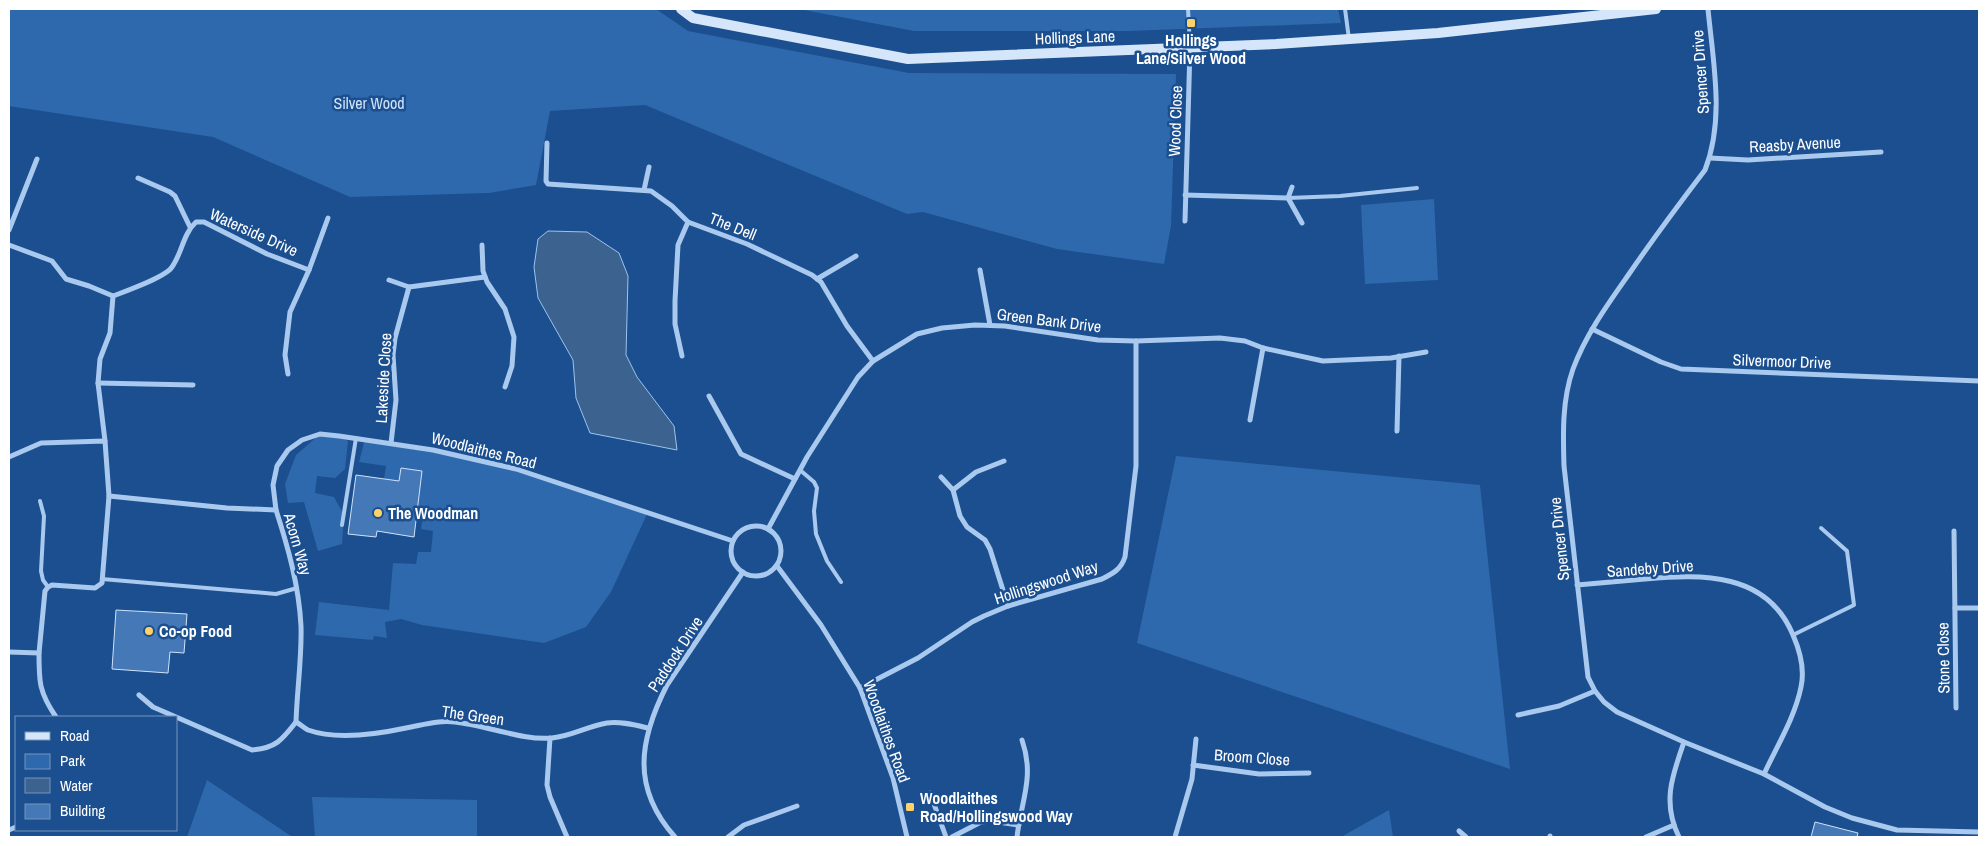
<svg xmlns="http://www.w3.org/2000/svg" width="1988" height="846" viewBox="0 0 1988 846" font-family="'Archivo Narrow',sans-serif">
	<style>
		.green { fill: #2e69ad }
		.water { fill: #3c6290; stroke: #9cc4f0 }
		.building { fill: #4478b7; stroke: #cfe3fa }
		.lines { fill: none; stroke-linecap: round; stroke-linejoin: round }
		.lane { stroke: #a9c9ee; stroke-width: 4 }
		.street { stroke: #a9c9ee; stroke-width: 5 }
		.secondary { stroke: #d6e6fa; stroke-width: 10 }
		.poi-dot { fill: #ffd166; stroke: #1b4f8f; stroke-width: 2 }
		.labels { text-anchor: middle; stroke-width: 5; stroke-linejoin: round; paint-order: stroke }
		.street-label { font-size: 16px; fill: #fff; stroke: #1b4f8f }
		.poi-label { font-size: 16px; font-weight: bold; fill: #fff; stroke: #1b4f8f; text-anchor: start }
		.park-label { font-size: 16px; fill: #cfe3fa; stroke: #1b4f8f }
	</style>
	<rect width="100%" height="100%" fill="#1b4f8f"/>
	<!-- green -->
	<g class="green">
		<path d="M 9,9 L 656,9 L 688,31 L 909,73 L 1176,74 L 1171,226 L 1164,264 L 1057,249 L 923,212 L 907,214 L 645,105 L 550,111 L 536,185 L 489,193 L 350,197 L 213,137 L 9,106 Z"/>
		<path d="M 799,9 L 1338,9 L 1341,23 L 1129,31 L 914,31 Z"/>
		<path d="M 1434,199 L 1438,280 L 1365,284 L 1361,205 Z"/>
		<path d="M 320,434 L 339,436 L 348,441 L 345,469 L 335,478 L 317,476 L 315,493 L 334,497 L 344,515 L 342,544 L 318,551 L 304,502 L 288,503 L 285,484 L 296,455 Z"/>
		<path d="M 365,439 L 433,450 L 516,469 L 648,512 L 611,592 L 586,627 L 544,643 L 422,625 L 401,619 L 385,622 L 387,638 L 374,636 L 373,640 L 315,635 L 319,602 L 389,610 L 393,563 L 416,564 L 418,552 L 431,552 L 433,531 L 421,529 L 424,508 L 418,505 L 422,471 L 401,468 L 399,481 L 384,479 L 386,466 L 359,462 Z"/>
		<path d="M 1176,456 L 1480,485 L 1510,769 L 1137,643 Z"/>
		<path d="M 207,780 L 291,836 L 291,837 L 187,837 Z"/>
		<path d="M 312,797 L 477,800 L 477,837 L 315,837 Z"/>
		<path d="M 1389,810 L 1393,837 L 1341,837 Z"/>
	</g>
	<!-- water -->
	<path class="water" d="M 548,231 L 587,232 L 619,253 L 628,276 L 626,355 L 637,377 L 674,426 L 677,450 L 590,433 L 576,398 L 573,360 L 538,298 L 534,267 L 538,239 Z"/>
	<!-- building -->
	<g class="building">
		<path d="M 401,468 L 422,471 L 414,537 L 377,531 L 376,537 L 348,534 L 356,475 L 399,481 Z"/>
		<path d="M 116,610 L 187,614 L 184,653 L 170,652 L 168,673 L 112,669 Z"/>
		<path d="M 1815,822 L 1858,833 L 1857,837 L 1811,837 Z"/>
	</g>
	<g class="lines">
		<!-- lane -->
		<g class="lane">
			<path d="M 1188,9 L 1190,46"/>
			<path d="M 1345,9 L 1349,39"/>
			<path d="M 1288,198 L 1340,196 L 1417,188"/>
			<path d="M 800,470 L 814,482 L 817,488 L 814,511 L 816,534 L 827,561 L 841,582"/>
			<path d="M 40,501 L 44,516 L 41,571 L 43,580 L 48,587"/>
			<path d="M 342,525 L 356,438"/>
			<path d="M 102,579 L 276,594 L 297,588"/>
			<path d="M 1793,635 L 1854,605 L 1847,551 L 1821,528"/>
		</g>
		<!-- street -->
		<g class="street">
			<path d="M 1708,9 C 1713,62 1725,119 1705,170 C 1679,204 1653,239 1629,274 C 1608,304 1586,334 1573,369 C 1562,400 1563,434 1564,466 L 1588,677 L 1595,691 L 1604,702 L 1617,712 L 1684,742 L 1764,774 L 1825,807 L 1852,818 L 1897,830 L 1979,832"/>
			<path d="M 547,143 L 546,181 L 548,184 L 651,191 L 672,206 L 688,222 L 747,244 L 812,275 L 821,282 L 847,326 L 873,361"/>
			<path d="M 1710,158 L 1748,160 L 1881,152"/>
			<path d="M 138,178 L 170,192 L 175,196 L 190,227"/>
			<path d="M 1292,187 L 1288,198 L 1302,223"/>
			<path d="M 644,190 L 649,167"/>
			<path d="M 1185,195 L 1288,198"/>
			<path d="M 1185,221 L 1190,49"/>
			<path d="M 9,230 L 37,159"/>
			<path d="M 9,245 L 52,261 L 66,279 L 89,286 L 113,296"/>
			<path d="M 482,245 L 483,271 L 487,282 L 505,309 L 514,337 L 512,366 L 505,387"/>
			<path d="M 980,270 L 990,325"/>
			<path d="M 817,279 L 856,256"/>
			<path d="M 389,280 L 409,287 L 485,277"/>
			<path d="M 1592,329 L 1661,362 L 1681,369 L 1979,381"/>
			<path d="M 682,356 L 675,324 L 675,301 L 678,245 L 688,222"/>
			<path d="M 288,374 L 285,355 L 290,312 L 309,270 L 328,218"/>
			<path d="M 98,383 L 193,385"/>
			<path d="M 709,396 L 741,454 L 795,479"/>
			<path d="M 1250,420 L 1263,348"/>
			<path d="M 1397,431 L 1399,356"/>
			<path d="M 105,441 L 98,383 L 100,359 L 110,333 L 113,296 C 126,291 166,277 172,267 C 182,253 183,234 196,222 L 204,222 L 267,254 L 309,270"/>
			<path d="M 391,443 L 396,400 L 393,355 L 395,338 L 409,287"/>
			<path d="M 9,457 L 41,443 L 105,441 L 109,496 L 102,583 L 95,588 L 52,585 L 48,587 L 45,591 L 39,653 L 9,652"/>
			<path d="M 941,477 L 953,490 L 960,516 L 967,527 L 985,540 L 990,549 L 1008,606"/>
			<path d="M 953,490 L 976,472 L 1004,461"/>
			<path d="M 109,496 L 227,508 L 276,510 C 288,547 299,586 301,626 C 302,657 297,690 296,722"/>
			<path d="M 276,510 L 273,485 L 277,466 L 288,450 L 302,440 L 320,434 L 339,436 L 433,450 L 516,469 L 733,541"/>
			<circle cx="756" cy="551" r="25"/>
			<path d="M 768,529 L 807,457 L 858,377 L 873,361 L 917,334 L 942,328 L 975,325 L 1005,326 L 1098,340 L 1136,341 L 1220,338 L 1245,341 L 1263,348 L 1323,361 L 1391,358 L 1426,352"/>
			<path d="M 1954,531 L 1956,708"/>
			<path d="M 777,566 L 821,625 L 860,688 L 893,778 L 907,837"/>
			<path d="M 1577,585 C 1600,583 1622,581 1645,579 C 1702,574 1767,572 1793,635 C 1800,651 1805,669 1801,687 C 1795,717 1777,746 1764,774"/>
			<path d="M 1955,608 L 1979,608"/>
			<path d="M 39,653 C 39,682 39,692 56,717"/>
			<path d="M 860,688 L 918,658 L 972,622 L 984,616 L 1008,606 L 1102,579 C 1114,573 1121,569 1125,557 L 1136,466 L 1136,341"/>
			<path d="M 139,695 L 153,707 L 252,750 C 276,748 282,740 296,722"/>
			<path d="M 1518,715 L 1559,706 L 1595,691"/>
			<path d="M 296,722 C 300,724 304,728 308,730 C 336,740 378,734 406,728 C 423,725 438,720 455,722 C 485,725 524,741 552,738 C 572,736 588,726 607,723 C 620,721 635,725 648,728"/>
			<path d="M 550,738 L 547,785 L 550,797 L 567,837"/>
			<path d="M 1193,765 L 1259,774 L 1309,773"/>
			<path d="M 930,793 L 946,837"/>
			<path d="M 9,830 L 16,827"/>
			<path d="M 1459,831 L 1466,837"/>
			<path d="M 675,837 C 631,788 639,740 667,685 L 743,572"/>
			<path d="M 728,837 L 744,825 L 797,806"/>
			<path d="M 952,837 L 981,822 L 991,821 L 1019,825"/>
			<path d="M 1017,837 C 1021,801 1035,777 1022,740"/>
			<path d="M 1175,837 L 1192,779 L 1196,739"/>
			<path d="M 1550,837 L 1550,836"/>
			<path d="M 1646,837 L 1674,825"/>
			<path d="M 1679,837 C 1662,803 1672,776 1684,742"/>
		</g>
		<!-- secondary -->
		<path class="secondary" d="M 681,9 L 693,18 L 908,59 L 1276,44 L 1438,33 L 1656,9"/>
	</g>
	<!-- markers -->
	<g class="poi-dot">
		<rect x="1186" y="18" width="10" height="10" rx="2.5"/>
		<circle cx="378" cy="513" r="5"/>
		<circle cx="149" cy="631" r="5"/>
		<rect x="905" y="802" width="10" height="10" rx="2.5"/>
	</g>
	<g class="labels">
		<!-- street labels -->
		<g class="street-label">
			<text transform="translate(1075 37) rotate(-2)" y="6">Hollings Lane</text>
			<text transform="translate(1700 72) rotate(-94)" y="6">Spencer Drive</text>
			<text transform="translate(1175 121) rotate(-88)" y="6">Wood Close</text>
			<text transform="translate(1795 144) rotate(-3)" y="6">Reasby Avenue</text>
			<text transform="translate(733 226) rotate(22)" y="6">The Dell</text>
			<text transform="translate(254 232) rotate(24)" y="6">Waterside Drive</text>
			<text transform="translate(1049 320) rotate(7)" y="6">Green Bank Drive</text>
			<text transform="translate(1782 361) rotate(2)" y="6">Silvermoor Drive</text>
			<text transform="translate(383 378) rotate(-87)" y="6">Lakeside Close</text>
			<text transform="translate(484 450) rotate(14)" y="6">Woodlaithes Road</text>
			<text transform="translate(1559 539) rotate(-96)" y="6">Spencer Drive</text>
			<text transform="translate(298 544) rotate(74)" y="6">Acorn Way</text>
			<text transform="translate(1650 568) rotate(-4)" y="6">Sandeby Drive</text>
			<text transform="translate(1046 582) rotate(-18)" y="6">Hollingswood Way</text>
			<text transform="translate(675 654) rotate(-57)" y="6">Paddock Drive</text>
			<text transform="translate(1943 658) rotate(-91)" y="6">Stone Close</text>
			<text transform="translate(473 715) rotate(8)" y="6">The Green</text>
			<text transform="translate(887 731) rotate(70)" y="6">Woodlaithes Road</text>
			<text transform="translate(1252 757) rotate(4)" y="6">Broom Close</text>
		</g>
		<!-- poi labels -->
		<g class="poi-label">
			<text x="1191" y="46" text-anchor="middle">Hollings<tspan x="1191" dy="18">Lane/Silver Wood</tspan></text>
			<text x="388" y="519">The Woodman</text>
			<text x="159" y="637">Co-op Food</text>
			<text x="920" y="804">Woodlaithes<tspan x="920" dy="18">Road/Hollingswood Way</tspan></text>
		</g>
		<!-- park labels -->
		<g class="park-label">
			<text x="369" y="109">Silver Wood</text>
		</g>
	</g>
	<!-- border -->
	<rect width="1988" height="846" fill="none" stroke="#ffffff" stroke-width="20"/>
	<!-- legend -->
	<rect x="15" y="716" width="162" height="115" fill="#1b4f8f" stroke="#7695bc"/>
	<rect x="25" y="732" width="25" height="8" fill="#d6e6fa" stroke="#7695bc"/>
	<text x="60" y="741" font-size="15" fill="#ffffff">Road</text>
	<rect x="25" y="754" width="25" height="15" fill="#2e69ad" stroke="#7695bc"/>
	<text x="60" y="766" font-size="15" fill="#ffffff">Park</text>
	<rect x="25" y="778" width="25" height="15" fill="#3c6290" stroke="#7695bc"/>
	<text x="60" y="791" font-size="15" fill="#ffffff">Water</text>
	<rect x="25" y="804" width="25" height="15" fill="#4478b7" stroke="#7695bc"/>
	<text x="60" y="816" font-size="15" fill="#ffffff">Building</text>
</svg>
